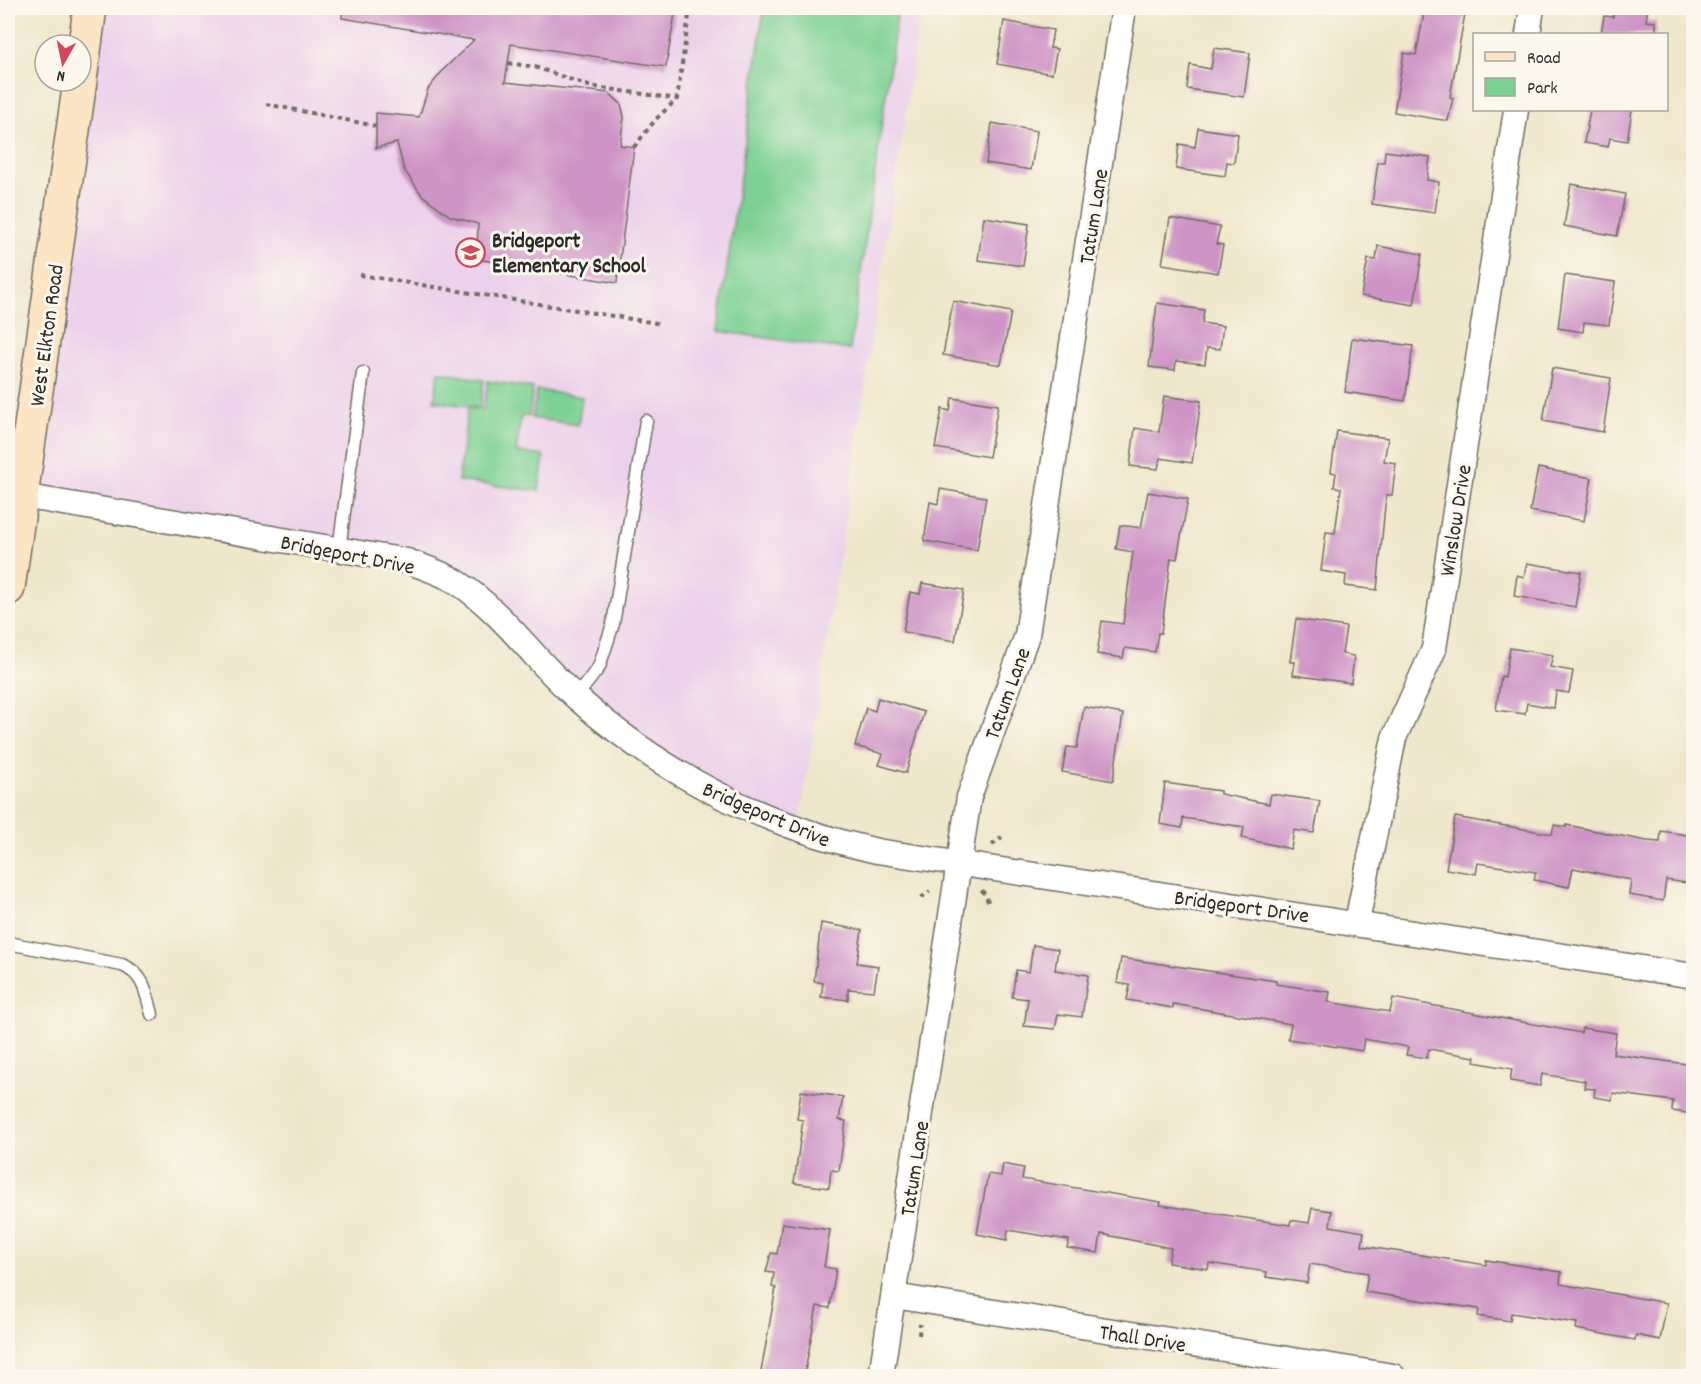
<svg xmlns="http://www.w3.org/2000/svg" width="1701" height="1384" viewBox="0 0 1701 1384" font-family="Dekko,sans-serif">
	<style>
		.built { fill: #ecd1ea }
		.green { fill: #7cd093; stroke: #547e5f; stroke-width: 1.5 }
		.building { fill: #ce94c6 }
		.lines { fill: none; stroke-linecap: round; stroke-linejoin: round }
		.lane-casing { stroke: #706d63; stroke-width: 15 }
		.street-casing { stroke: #706d63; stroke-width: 27 }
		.secondary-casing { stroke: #706d63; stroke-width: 36 }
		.path { stroke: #706d63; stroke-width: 4; stroke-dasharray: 4.5 4.5; stroke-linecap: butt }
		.lane { stroke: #fff; stroke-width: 12 }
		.street { stroke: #fff; stroke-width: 24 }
		.secondary { stroke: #fce5c4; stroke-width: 33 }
		.labels { text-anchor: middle; stroke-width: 6; stroke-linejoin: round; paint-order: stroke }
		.street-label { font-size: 22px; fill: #2b2b2b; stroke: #fbf7ec }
		.poi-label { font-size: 22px; font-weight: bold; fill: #2b2b2b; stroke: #fbf7ec; text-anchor: start }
	</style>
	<rect width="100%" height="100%" fill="#fbf7ec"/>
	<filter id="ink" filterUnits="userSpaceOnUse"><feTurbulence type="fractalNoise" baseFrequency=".0167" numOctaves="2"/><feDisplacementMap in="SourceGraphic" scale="12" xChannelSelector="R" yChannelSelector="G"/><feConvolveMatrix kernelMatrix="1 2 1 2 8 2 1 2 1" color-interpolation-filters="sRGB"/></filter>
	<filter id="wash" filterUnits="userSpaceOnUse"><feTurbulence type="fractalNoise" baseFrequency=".008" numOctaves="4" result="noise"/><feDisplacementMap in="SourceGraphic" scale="24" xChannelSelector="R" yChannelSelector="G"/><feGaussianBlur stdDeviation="1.35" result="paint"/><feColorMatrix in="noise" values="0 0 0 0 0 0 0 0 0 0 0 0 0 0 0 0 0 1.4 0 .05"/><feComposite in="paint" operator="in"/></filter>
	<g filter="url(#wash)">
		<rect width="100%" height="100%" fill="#efe7cb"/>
		<!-- built -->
		<path class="built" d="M 92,8 L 921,8 L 799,830 L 692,782 L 455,581 L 22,496 Z"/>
		<!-- green -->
		<g class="green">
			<path d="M 764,8 L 898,8 L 850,350 L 718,331 Z"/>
			<path d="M 439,372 L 484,380 L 480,408 L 434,401 Z"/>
			<path d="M 488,381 L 533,388 L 529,416 L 521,416 L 516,452 L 544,456 L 539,491 L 458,481 L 468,408 L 483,410 Z"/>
			<path d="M 537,390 L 582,397 L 578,425 L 532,418 Z"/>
		</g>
		<g id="blocks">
			<!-- building -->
			<g class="building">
				<path d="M 343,8 L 676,8 L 666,67 L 511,44 L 505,82 L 609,93 L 621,104 L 624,117 L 620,145 L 634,147 L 617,283 L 477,259 L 478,224 L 450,216 L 422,195 L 404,170 L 397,143 L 376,148 L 376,113 L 419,117 L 428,89 L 444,69 L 474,40 L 342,18 Z"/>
				<path d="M 1425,8 L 1466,8 L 1450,97 L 1453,98 L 1448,121 L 1394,112 L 1404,53 L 1416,55 Z"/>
				<path d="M 1615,8 L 1648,8 L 1646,21 L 1656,22 L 1656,34 L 1601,34 L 1604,16 L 1613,17 Z"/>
				<path d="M 1004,21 L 1053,30 L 1050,48 L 1057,49 L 1052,74 L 997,64 Z"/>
				<path d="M 1214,48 L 1250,53 L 1244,97 L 1187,89 L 1190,65 L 1211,69 Z"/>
				<path d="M 1590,110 L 1632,110 L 1627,141 L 1610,138 L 1608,147 L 1584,143 Z"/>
				<path d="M 992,123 L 1037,131 L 1031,170 L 986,163 Z"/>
				<path d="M 1198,128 L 1238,134 L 1234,163 L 1227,162 L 1225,176 L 1176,169 L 1179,144 L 1195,147 Z"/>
				<path d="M 1385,151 L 1430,157 L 1427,180 L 1439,182 L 1435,213 L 1372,204 L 1378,162 L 1384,162 Z"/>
				<path d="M 1571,184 L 1625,194 L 1617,236 L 1564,226 Z"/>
				<path d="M 984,217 L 1029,224 L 1023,266 L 978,260 Z"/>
				<path d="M 1170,218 L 1220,227 L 1216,244 L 1223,245 L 1218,273 L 1162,264 Z"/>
				<path d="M 1378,246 L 1422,254 L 1414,305 L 1361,296 L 1368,259 L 1376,260 Z"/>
				<path d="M 1565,275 L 1615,282 L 1609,325 L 1584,322 L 1583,332 L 1558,328 Z"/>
				<path d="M 953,301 L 1011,312 L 1001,365 L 943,355 Z"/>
				<path d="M 1157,303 L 1204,310 L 1202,323 L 1223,326 L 1220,349 L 1207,348 L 1205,364 L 1176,361 L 1175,370 L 1149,367 Z"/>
				<path d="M 1352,338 L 1413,346 L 1405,401 L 1345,392 Z"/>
				<path d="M 1552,368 L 1611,378 L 1603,432 L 1543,421 Z"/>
				<path d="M 1164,396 L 1201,401 L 1192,463 L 1160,458 L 1158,469 L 1130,466 L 1135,428 L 1159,432 Z"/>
				<path d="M 952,398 L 998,405 L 989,457 L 935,448 L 942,409 L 950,411 Z"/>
				<path d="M 1337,431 L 1388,438 L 1384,461 L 1396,463 L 1392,495 L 1386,495 L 1377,590 L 1345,586 L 1346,575 L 1321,571 L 1326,532 L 1335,533 L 1341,488 L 1334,487 L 1336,473 L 1331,472 Z"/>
				<path d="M 1538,468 L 1592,478 L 1584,521 L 1530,511 Z"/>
				<path d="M 940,489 L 986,497 L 977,550 L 924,541 L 930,502 L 938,504 Z"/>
				<path d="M 1148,492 L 1188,499 L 1177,559 L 1171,558 L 1161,633 L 1158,633 L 1155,652 L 1125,648 L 1123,658 L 1097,654 L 1102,621 L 1123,624 L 1133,552 L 1116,549 L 1120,525 L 1141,528 Z"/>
				<path d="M 1527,563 L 1581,572 L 1575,607 L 1514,596 L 1517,575 L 1524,577 Z"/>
				<path d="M 922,583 L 964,590 L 955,641 L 903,632 L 910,592 L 920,594 Z"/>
				<path d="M 1296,619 L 1346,627 L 1342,654 L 1354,656 L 1351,683 L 1293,675 L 1295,662 L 1290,662 Z"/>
				<path d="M 1510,648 L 1553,655 L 1550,667 L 1573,671 L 1569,693 L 1556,691 L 1554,708 L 1527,703 L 1525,714 L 1496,710 L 1501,676 L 1505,677 Z"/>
				<path d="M 878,698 L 924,712 L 906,773 L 879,765 L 883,754 L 855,746 L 866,708 L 875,711 Z"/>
				<path d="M 1084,707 L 1123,714 L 1113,781 L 1062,772 L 1067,747 L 1077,748 Z"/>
				<path d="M 1165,783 L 1220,791 L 1220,794 L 1269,804 L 1271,794 L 1320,801 L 1314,833 L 1294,830 L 1291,849 L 1242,838 L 1244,827 L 1183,818 L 1182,828 L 1160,824 Z"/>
				<path d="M 1455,817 L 1552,834 L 1554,825 L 1566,827 L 1566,825 L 1647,841 L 1660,842 L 1661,831 L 1694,836 L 1694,884 L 1666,880 L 1663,901 L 1629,895 L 1631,880 L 1573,868 L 1569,887 L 1534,880 L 1536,872 L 1478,863 L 1476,874 L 1446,869 Z"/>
				<path d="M 821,923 L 862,930 L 857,963 L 878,966 L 874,991 L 848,989 L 848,1000 L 821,997 L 823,983 L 814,981 Z"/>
				<path d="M 1033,945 L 1058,949 L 1055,970 L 1088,975 L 1082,1017 L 1058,1014 L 1055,1029 L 1024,1026 L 1028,999 L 1012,997 L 1016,970 L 1029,972 Z"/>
				<path d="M 1121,958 L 1276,981 L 1276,984 L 1330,992 L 1328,1002 L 1390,1012 L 1393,998 L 1581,1033 L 1582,1028 L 1616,1033 L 1613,1054 L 1694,1065 L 1694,1114 L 1672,1111 L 1673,1101 L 1613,1093 L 1612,1100 L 1594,1097 L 1595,1089 L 1584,1088 L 1585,1081 L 1542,1074 L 1540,1086 L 1510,1081 L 1512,1069 L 1474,1062 L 1475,1057 L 1429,1049 L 1427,1058 L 1406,1055 L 1408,1047 L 1364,1039 L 1362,1051 L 1288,1039 L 1291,1024 L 1173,1004 L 1173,1008 L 1127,1000 L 1130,985 L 1117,983 Z"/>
				<path d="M 801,1091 L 843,1097 L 839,1120 L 846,1121 L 839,1171 L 831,1170 L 829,1188 L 794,1183 L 803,1120 L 797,1119 Z"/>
				<path d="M 1003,1164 L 1024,1168 L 1022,1179 L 1161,1202 L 1160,1205 L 1290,1225 L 1291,1220 L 1309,1223 L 1312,1208 L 1332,1211 L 1330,1226 L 1364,1232 L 1362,1246 L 1486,1265 L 1486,1260 L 1561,1272 L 1560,1284 L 1667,1303 L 1660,1340 L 1636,1335 L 1635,1340 L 1576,1329 L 1577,1323 L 1511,1313 L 1510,1321 L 1478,1316 L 1479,1309 L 1365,1292 L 1368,1273 L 1310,1264 L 1307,1283 L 1266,1277 L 1267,1272 L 1209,1263 L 1208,1269 L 1168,1263 L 1171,1248 L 1101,1234 L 1098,1253 L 1067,1248 L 1069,1240 L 1008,1230 L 1007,1240 L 977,1234 L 988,1174 L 1001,1176 Z"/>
				<path d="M 782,1223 L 830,1230 L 824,1267 L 836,1269 L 830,1308 L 817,1306 L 804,1377 L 760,1377 L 776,1288 L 772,1287 L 774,1273 L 766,1272 L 771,1253 L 777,1254 Z"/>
			</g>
		</g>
	</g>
	<g filter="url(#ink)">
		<use href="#blocks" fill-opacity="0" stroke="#706d63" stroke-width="1.5"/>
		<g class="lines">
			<defs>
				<g id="lane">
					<path d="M 339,549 L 363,373"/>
					<path d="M 576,697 L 599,667 L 613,624 L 646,421"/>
					<path d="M 8,943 L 122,965 C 144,974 146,992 152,1014"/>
				</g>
				<g id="street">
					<path d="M 1528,34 L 1532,8"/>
					<path d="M 8,499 L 22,496 L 407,561 C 423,567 442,573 457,582 C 504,613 535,661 577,698 C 664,775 764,826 877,851 L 1694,976"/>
					<path d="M 1357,922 L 1394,738 L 1434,649 L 1516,110"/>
					<path d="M 894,1296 L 1393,1376"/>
					<path d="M 881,1376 L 969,797 L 1027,635 L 1124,8"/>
				</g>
				<g id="secondary">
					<path d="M 81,73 L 90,8"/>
					<path d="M 8,588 L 80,81"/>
				</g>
			</defs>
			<!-- lane casing -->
			<use href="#lane" class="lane-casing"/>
			<!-- street casing -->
			<use href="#street" class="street-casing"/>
			<!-- secondary casing -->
			<use href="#secondary" class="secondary-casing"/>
			<!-- path -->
			<g class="path">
				<path d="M 508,63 L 535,67 L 589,86 L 677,99"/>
				<path d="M 266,104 L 376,126"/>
				<path d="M 634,147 L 656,119 L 677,99 L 690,8"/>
				<path d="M 360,275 L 662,324"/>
				<path d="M 992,845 L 1002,837"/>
				<path d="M 982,890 L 990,905"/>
				<path d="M 921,898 L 930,891"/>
				<path d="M 919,1335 L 920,1324"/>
			</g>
			<!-- lane -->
			<use href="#lane" class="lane"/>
			<!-- street -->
			<use href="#street" class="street"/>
			<!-- secondary -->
			<use href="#secondary" class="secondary"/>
		</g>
	</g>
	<!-- icons -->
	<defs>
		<symbol id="school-ring" viewBox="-11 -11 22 22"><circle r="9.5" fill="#fbf7ec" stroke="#d1495b" stroke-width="1.5"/><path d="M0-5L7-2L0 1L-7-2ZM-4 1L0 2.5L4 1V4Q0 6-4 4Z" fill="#d1495b"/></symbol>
	</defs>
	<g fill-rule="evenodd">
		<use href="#school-ring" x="454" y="236" width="33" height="33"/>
	</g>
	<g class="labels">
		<!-- street labels -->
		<g class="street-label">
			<text transform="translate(1092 216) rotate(-81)" y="8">Tatum Lane</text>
			<text transform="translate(45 335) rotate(-82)" y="8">West Elkton Road</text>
			<text transform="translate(1454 520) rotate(-81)" y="8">Winslow Drive</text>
			<text transform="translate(348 553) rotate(11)" y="8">Bridgeport Drive</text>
			<text transform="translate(1006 693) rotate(-70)" y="8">Tatum Lane</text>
			<text transform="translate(767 813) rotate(23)" y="8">Bridgeport Drive</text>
			<text transform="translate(1242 905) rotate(8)" y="8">Bridgeport Drive</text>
			<text transform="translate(913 1168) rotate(-81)" y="8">Tatum Lane</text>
			<text transform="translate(1143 1337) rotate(9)" y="8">Thall Drive</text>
		</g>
		<!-- poi labels -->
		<g class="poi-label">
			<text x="492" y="247">Bridgeport<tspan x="492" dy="25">Elementary School</tspan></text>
		</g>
	</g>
	<!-- margin -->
	<rect width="1701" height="1384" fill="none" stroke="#fbf7ec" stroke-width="30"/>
	<!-- legend -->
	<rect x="1473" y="33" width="195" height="78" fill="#fbf7ec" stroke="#a8a59f" stroke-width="1.5"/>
	<rect x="1485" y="52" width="30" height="9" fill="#fce5c4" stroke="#a8a59f" stroke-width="1.5"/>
	<text x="1527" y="63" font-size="18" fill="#2b2b2b">Road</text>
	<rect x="1485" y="78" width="30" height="18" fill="#7cd093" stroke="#a8a59f" stroke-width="1.5"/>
	<text x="1527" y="93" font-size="18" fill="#2b2b2b">Park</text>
	<!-- north arrow -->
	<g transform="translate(63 63) rotate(189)"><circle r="28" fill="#fbf7ec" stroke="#a8a59f" stroke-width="1.5"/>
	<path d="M0-4.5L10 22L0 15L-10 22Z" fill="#d1495b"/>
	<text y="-9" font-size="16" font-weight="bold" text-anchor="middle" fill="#2b2b2b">N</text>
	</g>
</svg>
